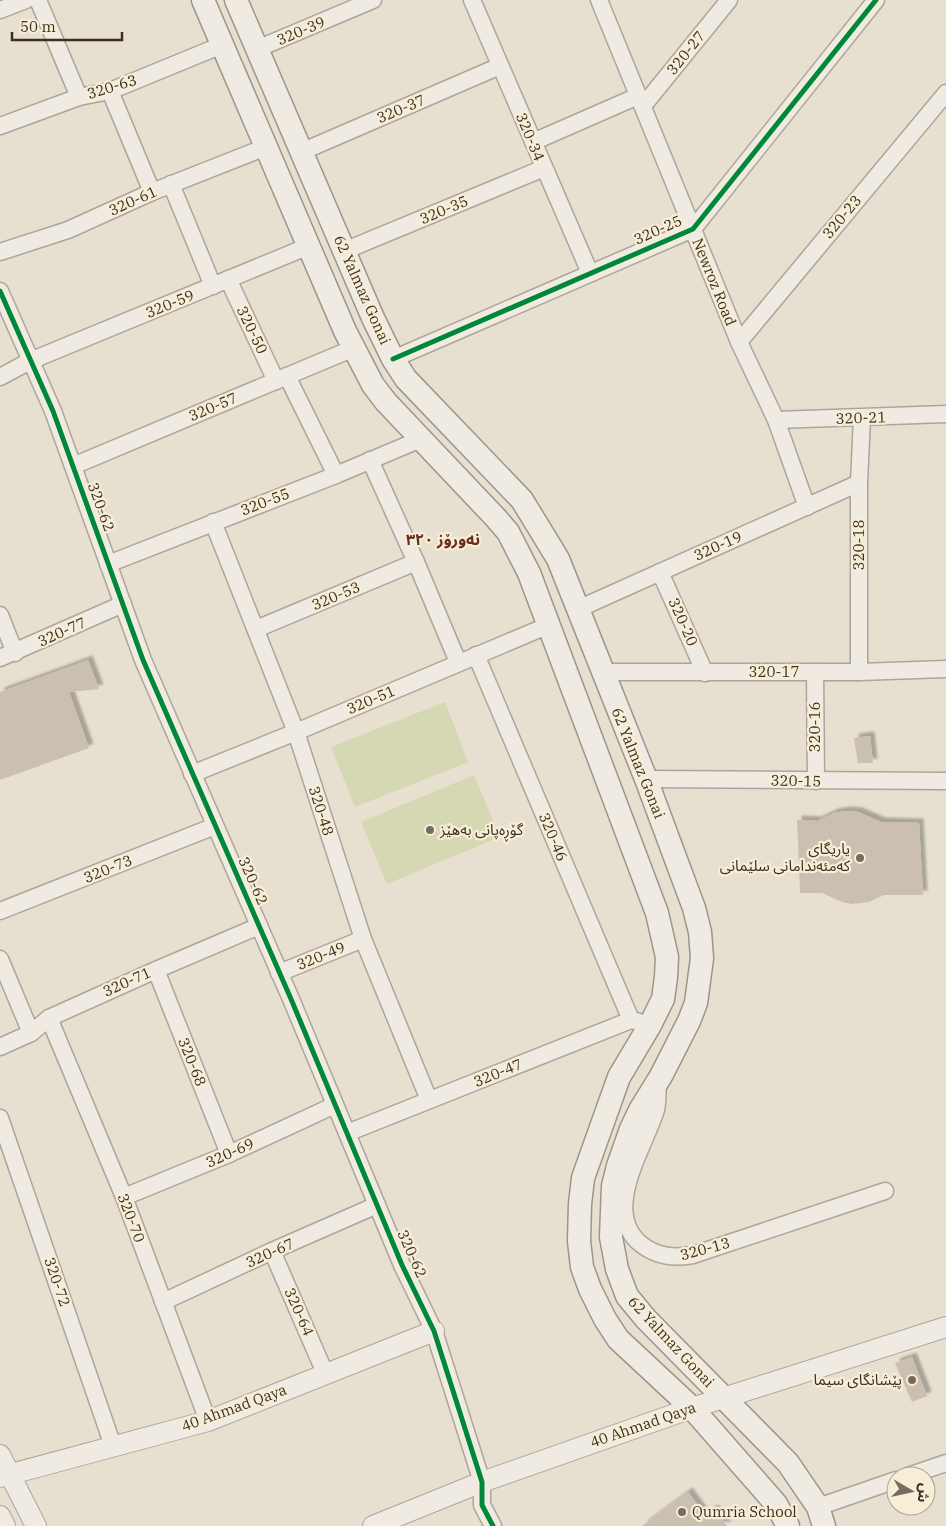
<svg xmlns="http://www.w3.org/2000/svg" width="946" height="1526" viewBox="0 0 946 1526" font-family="'IBM Plex Serif','Noto Sans Arabic',serif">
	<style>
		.green { fill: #d6d7b3 }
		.building { fill: #cbbfb2; filter: url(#shadow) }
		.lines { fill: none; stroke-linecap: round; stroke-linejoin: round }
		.minor-casing { stroke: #ada599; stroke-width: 19 }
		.tertiary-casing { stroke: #ada599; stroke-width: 22 }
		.secondary-casing { stroke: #9c958a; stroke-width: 25 }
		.minor { stroke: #efebe3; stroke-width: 16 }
		.tertiary { stroke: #efebe3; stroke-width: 20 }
		.secondary { stroke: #efebe3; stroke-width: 22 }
		.cycleway-casing { stroke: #f7eed8; stroke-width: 8 }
		.cycleway { stroke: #00873e; stroke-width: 5 }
		.poi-dot { fill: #786c5e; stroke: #f7eed8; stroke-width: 2 }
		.labels { text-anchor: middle; stroke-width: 4.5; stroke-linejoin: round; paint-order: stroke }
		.street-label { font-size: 15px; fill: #3d2e20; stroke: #f7eed8 }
		.poi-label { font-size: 15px; fill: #3d2e20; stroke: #f7eed8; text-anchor: start }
		.neighbourhood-label { font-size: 16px; font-weight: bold; fill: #6b2e1e; stroke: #f7eed8 }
	</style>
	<defs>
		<filter id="shadow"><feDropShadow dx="4.5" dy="-4.5" stdDeviation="1" flood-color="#0004"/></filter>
	</defs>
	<rect width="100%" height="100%" fill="#e7e0d1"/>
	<!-- green -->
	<g class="green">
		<path d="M 445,702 L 468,762 L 355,807 L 331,747 Z"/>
		<path d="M 474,775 L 500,837 L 387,884 L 361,822 Z"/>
	</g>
	<!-- building -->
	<g class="building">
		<path d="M 88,660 L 99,689 L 69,692 L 89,748 L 0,780 L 0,692 Z"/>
		<path d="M 870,736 L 873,763 L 858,763 L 854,738 Z"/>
		<path d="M 846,811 L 858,812 L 881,822 L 919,823 L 923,895 L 884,895 L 869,902 L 852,904 L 842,902 L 822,893 L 800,893 L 797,820 L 817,821 L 834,813 Z"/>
		<path d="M 912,1357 L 927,1396 L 912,1402 L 895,1363 Z"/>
		<path d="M 688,1492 L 705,1515 L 714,1509 L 727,1526 L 642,1526 Z"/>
	</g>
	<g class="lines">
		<defs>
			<g id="minor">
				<path d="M 38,0 L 79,97"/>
				<path d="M 472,0 L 590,273"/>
				<path d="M 599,0 L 739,342 L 776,420 L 807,507"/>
				<path d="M 0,10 L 26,0"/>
				<path d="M 257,49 L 373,0"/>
				<path d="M 110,91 L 152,192"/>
				<path d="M 643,106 L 729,0"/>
				<path d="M 0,126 L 79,97 L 110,91 L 222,45"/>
				<path d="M 533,142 L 638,96"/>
				<path d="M 301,152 L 500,66"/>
				<path d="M 171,184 L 213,286"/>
				<path d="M 344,251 L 544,168"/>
				<path d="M 0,252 L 68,230 L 152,192 L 266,147"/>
				<path d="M 228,279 L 276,381"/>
				<path d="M 0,291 L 53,411 L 143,660 L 291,999 L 402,1265 L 434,1331 L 482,1482 L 482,1505 L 493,1526"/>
				<path d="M 739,342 L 946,93"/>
				<path d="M 393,359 L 693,229 L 876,0"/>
				<path d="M 287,376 L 336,475"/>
				<path d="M 0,377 L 30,361 L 309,246"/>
				<path d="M 776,420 L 946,414"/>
				<path d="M 370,460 L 416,562 L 458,662"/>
				<path d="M 73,466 L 354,348"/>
				<path d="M 213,522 L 296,732 L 363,939 L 429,1100"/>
				<path d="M 108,564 L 336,475 L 421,439"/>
				<path d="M 660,572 L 705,673"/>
				<path d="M 578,609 L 859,483"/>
				<path d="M 0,615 L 15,653"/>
				<path d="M 256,629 L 416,562"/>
				<path d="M 476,655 L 631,1020"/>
				<path d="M 0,658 L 123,604"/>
				<path d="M 602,672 L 859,672 L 946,669"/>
				<path d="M 815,672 L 816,781"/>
				<path d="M 859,672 L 859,483 L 862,418"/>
				<path d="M 192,774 L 296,732 L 549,625"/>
				<path d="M 646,779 L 946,781"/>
				<path d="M 0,911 L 215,826"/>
				<path d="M 0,959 L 31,1033"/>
				<path d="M 156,970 L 229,1154"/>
				<path d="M 279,973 L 363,939"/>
				<path d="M 49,1018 L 124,1197 L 208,1421"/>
				<path d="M 0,1047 L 31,1033 L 49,1018 L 156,970 L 259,926"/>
				<path d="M 658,1083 C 657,1092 658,1101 656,1110 C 644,1148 600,1213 642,1245 C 658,1257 674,1258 693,1255 L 885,1191"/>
				<path d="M 0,1118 L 113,1446"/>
				<path d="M 347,1133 L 631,1020 L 640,1022"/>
				<path d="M 124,1197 L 229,1154 L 335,1105"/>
				<path d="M 272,1251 L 325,1373"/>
				<path d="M 163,1302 L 272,1251 L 377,1205"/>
				<path d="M 908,1476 L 946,1463"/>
				<path d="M 818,1507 L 896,1480"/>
			</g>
			<g id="tertiary">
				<path d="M 0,1455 L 36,1526"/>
				<path d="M 0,1477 L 208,1421 L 434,1331"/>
				<path d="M 0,1516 L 5,1526"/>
				<path d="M 373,1526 L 482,1482 L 692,1408 L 946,1327"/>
			</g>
			<g id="secondary">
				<path d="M 203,0 L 345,331 L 373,385 L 386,402 L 495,517 L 508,532 L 529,573 L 657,913 L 667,957 L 666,977 L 663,999 L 650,1025 L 619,1077 L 583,1178 L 580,1204 L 579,1241 L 582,1267 L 590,1289 L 605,1319 L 618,1339 L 692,1408 L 776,1504 L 788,1526"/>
				<path d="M 236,0 L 373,318 L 393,359 L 406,379 L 522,500 L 558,559 L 646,779 L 694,908 L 700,932 L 702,958 L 696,1003 L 689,1021 L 661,1076 L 640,1110 L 631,1129 L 618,1166 L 613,1186 L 611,1237 L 617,1269 L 627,1296 L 646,1319 L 788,1463 L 818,1507 L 824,1526"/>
			</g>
		</defs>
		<!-- minor casing -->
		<use href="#minor" class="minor-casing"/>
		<!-- tertiary casing -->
		<use href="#tertiary" class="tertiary-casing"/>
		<!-- secondary casing -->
		<use href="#secondary" class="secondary-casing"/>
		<!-- minor -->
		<use href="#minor" class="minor"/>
		<!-- tertiary -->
		<use href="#tertiary" class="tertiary"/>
		<!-- secondary -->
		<use href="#secondary" class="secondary"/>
		<defs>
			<g id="cycleway">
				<path d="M 0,291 L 53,411 L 143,660 L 291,999 L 402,1265 L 434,1331 L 482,1482 L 482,1505 L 493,1526"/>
				<path d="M 393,359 L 693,229 L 876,0"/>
			</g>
		</defs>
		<!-- cycleway casing -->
		<use href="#cycleway" class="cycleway-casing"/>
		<!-- cycleway -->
		<use href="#cycleway" class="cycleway"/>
	</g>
	<!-- markers -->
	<g class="poi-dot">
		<circle cx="430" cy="830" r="5"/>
		<circle cx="860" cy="858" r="5"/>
		<circle cx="912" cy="1380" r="5"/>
		<circle cx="682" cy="1512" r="5"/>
	</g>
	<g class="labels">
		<!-- street labels -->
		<g class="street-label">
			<text transform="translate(301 31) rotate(-23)" y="5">320-39</text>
			<text transform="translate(686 53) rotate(-51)" y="5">320-27</text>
			<text transform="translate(112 87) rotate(-17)" y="5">320-63</text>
			<text transform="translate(401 109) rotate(-23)" y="5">320-37</text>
			<text transform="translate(530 137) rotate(67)" y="5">320-34</text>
			<text transform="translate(133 201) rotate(-24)" y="5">320-61</text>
			<text transform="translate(444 210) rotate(-23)" y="5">320-35</text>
			<text transform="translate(842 217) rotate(-50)" y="5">320-23</text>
			<text transform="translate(658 230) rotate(-24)" y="5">320-25</text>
			<text transform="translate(714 282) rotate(68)" y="5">Newroz Road</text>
			<text transform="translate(362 290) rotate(66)" y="5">62 Yalmaz Gonai</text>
			<text transform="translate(170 304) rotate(-22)" y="5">320-59</text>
			<text transform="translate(252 330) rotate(64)" y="5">320-50</text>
			<text transform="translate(213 407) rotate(-23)" y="5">320-57</text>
			<text transform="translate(861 418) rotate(-2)" y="5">320-21</text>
			<text transform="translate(265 502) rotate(-21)" y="5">320-55</text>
			<text transform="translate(101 507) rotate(70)" y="5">320-62</text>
			<text transform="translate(859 545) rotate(-90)" y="5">320-18</text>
			<text transform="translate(718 546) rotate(-24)" y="5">320-19</text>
			<text transform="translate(336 596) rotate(-23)" y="5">320-53</text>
			<text transform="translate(683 622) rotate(66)" y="5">320-20</text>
			<text transform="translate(62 632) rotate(-24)" y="5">320-77</text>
			<text x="774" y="677">320-17</text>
			<text transform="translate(371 700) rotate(-23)" y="5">320-51</text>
			<text transform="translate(815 727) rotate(-90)" y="5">320-16</text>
			<text transform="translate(638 763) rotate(68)" y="5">62 Yalmaz Gonai</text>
			<text transform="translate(796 781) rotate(1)" y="5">320-15</text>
			<text transform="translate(321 811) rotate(72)" y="5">320-48</text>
			<text transform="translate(553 837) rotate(67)" y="5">320-46</text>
			<text transform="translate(108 869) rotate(-22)" y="5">320-73</text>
			<text transform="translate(253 881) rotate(66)" y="5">320-62</text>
			<text transform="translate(321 956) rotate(-22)" y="5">320-49</text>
			<text transform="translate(127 982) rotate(-24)" y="5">320-71</text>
			<text transform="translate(192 1062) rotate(68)" y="5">320-68</text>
			<text transform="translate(498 1073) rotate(-22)" y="5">320-47</text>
			<text transform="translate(230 1153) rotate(-24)" y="5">320-69</text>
			<text transform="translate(131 1218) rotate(69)" y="5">320-70</text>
			<text transform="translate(705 1249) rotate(-15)" y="5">320-13</text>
			<text transform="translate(270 1253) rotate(-24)" y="5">320-67</text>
			<text transform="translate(412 1254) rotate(66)" y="5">320-62</text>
			<text transform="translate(57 1282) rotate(71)" y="5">320-72</text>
			<text transform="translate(299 1312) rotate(66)" y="5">320-64</text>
			<text transform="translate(671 1342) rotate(47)" y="5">62 Yalmaz Gonai</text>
			<text transform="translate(234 1408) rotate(-20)" y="5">40 Ahmad Qaya</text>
			<text transform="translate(643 1425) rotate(-19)" y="5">40 Ahmad Qaya</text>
		</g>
		<!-- poi labels -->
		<g class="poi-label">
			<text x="440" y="835">گۆڕەپانی بەهێز</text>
			<text x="850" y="854" text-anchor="end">یاریگای<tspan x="850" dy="17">کەمئەندامانی سلێمانی</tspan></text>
			<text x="902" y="1385" text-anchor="end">پێشانگای سیما</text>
			<text x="692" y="1517">Qumria School</text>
		</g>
		<!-- neighbourhood labels -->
		<g class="neighbourhood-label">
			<text x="443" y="545">نەورۆز ٣٢٠</text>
		</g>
	</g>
	<!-- north arrow -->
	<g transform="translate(911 1491) rotate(99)"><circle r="24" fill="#f7eed8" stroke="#ada18e"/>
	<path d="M0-4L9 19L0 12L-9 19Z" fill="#786c5e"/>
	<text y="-8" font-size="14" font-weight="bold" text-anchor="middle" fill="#3d2e20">ش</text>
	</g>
	<!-- scale -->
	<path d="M12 32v8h110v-8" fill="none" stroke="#3d2e20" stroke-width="2.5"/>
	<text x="20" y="32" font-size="15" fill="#3d2e20" stroke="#f7eed8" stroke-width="4" paint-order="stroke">50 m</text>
</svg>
